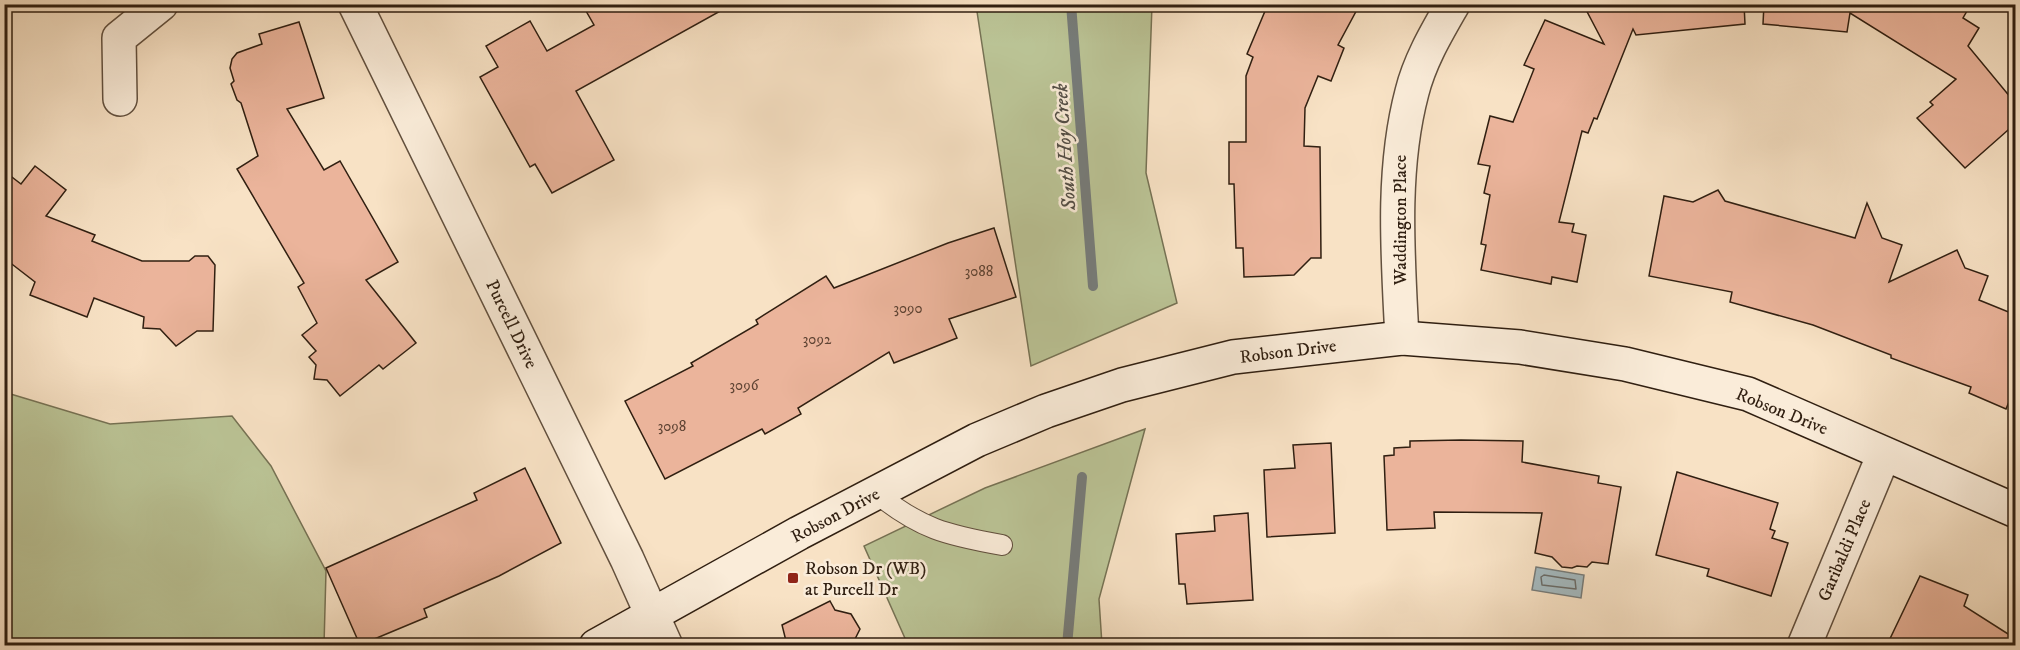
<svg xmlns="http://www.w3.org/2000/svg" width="2020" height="650" viewBox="0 0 2020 650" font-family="'IM FELL DW Pica',serif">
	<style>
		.green { fill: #bbc496; stroke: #767254; stroke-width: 1.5 }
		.water { fill: #a4bac0; stroke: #767c7a; stroke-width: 1.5 }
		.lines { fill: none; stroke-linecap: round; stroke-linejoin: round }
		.shore { stroke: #6a6c68; stroke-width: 1.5 }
		.stream { stroke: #767c7a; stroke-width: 10 }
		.building { fill: #ebb49b; stroke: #301f11; stroke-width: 1.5 }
		.lane-casing { stroke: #62503e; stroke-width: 22 }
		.street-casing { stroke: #62503e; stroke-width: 36 }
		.secondary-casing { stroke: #301f11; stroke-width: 36 }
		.lane { stroke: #faecd9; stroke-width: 20 }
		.street { stroke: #faecd9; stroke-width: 33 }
		.secondary { stroke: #faecd9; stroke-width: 33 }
		.poi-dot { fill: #8f2418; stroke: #faecd9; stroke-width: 2 }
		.labels { text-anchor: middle; stroke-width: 5; stroke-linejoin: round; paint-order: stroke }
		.number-label { font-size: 15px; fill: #5f4434 }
		.street-label { font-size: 18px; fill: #301f11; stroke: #faecd9 }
		.poi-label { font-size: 18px; fill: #301f11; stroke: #faecd9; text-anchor: start }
		.water-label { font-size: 20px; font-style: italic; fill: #534e46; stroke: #faecd9 }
	</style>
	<rect width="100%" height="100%" fill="#f8e2c5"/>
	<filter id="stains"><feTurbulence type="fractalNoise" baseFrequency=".00333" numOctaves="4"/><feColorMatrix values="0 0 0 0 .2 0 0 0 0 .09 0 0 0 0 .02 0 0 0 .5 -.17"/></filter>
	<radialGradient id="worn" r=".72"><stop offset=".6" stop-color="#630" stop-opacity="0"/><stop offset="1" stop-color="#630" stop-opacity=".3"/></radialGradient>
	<!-- green -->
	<g class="green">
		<path d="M 976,5 L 1152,5 L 1146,173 L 1177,303 L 1031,366 Z"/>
		<path d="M 4,392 L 110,424 L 232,416 L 271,466 L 326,571 L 324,645 L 5,645 Z"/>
		<path d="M 1145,429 L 1099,599 L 1102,645 L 908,645 L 864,546 L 985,488 Z"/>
	</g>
	<!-- water -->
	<path class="water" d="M 1536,567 L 1584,575 L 1581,598 L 1532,590 Z"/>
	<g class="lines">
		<!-- shore -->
		<path class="shore" d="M 1544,575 L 1575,580 L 1576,589 L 1542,585 L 1541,577 Z"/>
		<!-- stream -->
		<g class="stream">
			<path d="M 1071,4 L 1093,286"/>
			<path d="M 1067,646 L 1082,477"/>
		</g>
	</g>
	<!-- building -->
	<g class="building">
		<path d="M 582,4 L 733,4 L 576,91 L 614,160 L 552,193 L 535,164 L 530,167 L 480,77 L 498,67 L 486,46 L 530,21 L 547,51 L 594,25 Z"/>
		<path d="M 1268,4 L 1360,4 L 1338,45 L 1344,48 L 1331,81 L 1318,76 L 1305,108 L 1304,146 L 1320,147 L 1321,258 L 1311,258 L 1294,275 L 1244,277 L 1243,248 L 1236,248 L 1234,184 L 1229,184 L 1229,142 L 1246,142 L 1246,76 L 1253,57 L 1247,54 Z"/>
		<path d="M 1583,4 L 1744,4 L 1745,24 L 1636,35 L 1633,29 L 1597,119 L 1594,118 L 1588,133 L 1582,131 L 1559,222 L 1574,224 L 1572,232 L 1586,235 L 1577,282 L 1552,277 L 1551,284 L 1481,270 L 1486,245 L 1481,244 L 1490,195 L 1484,193 L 1490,166 L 1478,164 L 1490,116 L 1513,122 L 1534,69 L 1524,65 L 1545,20 L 1604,44 Z"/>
		<path d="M 1764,4 L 1971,4 L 1963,18 L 1979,28 L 1968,46 L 2016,104 L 2016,123 L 1965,168 L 1917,118 L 1933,105 L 1930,102 L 1956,79 L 1850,13 L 1847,32 L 1763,24 Z"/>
		<path d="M 299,22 L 324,98 L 287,109 L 324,170 L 340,161 L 398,262 L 366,280 L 416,343 L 383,369 L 379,365 L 340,396 L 327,380 L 314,379 L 316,365 L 309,357 L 316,351 L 302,335 L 317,323 L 298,287 L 304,283 L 237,169 L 258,156 L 241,103 L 237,100 L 231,84 L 234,81 L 230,68 L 232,59 L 237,53 L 262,44 L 259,34 Z"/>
		<path d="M 35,166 L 66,190 L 46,216 L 95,235 L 92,241 L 142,261 L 189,261 L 195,256 L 208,256 L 215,265 L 213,331 L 197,331 L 176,346 L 160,329 L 143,328 L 144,317 L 94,298 L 87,317 L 30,295 L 35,282 L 4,258 L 4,171 L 21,184 Z"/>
		<path d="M 1718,190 L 1725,201 L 1855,238 L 1867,203 L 1882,238 L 1902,245 L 1889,282 L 1957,250 L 1965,268 L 1988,276 L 1979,300 L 2016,315 L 2016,385 L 2006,409 L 1969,393 L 1971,387 L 1891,358 L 1891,355 L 1813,325 L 1730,302 L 1732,292 L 1649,276 L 1664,196 L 1693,202 Z"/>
		<path d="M 994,228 L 1016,297 L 949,319 L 957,338 L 894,363 L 889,352 L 798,408 L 801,414 L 765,434 L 762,429 L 665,479 L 625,401 L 693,366 L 691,363 L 758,324 L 756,320 L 826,276 L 834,288 L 948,243 Z"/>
		<path d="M 1461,440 L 1523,441 L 1522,462 L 1599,476 L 1598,483 L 1621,487 L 1608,564 L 1592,562 L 1587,567 L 1577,566 L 1572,568 L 1562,567 L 1552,557 L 1535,553 L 1542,513 L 1434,512 L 1435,528 L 1387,530 L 1384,456 L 1394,455 L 1394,448 L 1410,447 L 1410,441 Z"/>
		<path d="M 1331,443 L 1335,533 L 1267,537 L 1264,470 L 1295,468 L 1293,445 Z"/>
		<path d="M 525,468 L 561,543 L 499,576 L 424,609 L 427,617 L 360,645 L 326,568 L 477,500 L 474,493 Z"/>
		<path d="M 1677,472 L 1778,503 L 1770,529 L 1775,531 L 1772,538 L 1788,543 L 1771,596 L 1707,576 L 1709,569 L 1656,555 Z"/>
		<path d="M 1248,513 L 1253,600 L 1187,604 L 1185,584 L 1179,584 L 1176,534 L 1215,531 L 1214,516 Z"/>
		<path d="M 1920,576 L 1968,595 L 1964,606 L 2016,639 L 2016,645 L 1887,645 Z"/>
		<path d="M 830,601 L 835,610 L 851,614 L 860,629 L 852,645 L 787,645 L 782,625 Z"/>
	</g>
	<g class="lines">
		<defs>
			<path id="lane" d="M 876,493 C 921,529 946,535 1002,545"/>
			<g id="street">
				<path d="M 355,4 L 627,559 L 666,646"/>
				<path d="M 120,99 L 119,38 L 161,4"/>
				<path d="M 1402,338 C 1398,257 1391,171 1412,92 C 1420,60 1437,32 1453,4"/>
				<path d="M 1804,646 L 1884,454"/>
			</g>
			<path id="secondary" d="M 596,646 L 799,533 L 977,440 L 1046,411 L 1122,385 L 1233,357 L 1402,338 L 1520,347 L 1625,364 L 1748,394 L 2016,511"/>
		</defs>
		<!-- lane casing -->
		<use href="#lane" class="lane-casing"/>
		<!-- street casing -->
		<use href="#street" class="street-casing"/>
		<!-- secondary casing -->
		<use href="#secondary" class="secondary-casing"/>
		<!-- lane -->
		<use href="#lane" class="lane"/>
		<!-- street -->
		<use href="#street" class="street"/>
		<!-- secondary -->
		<use href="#secondary" class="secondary"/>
	</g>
	<!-- markers -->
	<rect class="poi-dot" x="787" y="572" width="12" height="12" rx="3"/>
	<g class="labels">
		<!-- number labels -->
		<g class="number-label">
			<text x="979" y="276">3088</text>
			<text x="908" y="313">3090</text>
			<text x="817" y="344">3092</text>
			<text x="744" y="390">3096</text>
			<text x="672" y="431">3098</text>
		</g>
		<!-- street labels -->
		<g class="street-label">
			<text transform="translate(1400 220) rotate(-90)" y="6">Waddington Place</text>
			<text transform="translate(512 324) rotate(64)" y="6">Purcell Drive</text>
			<text transform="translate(1288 351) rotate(-7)" y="6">Robson Drive</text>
			<text transform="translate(1782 411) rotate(22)" y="6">Robson Drive</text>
			<text transform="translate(835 515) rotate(-28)" y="6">Robson Drive</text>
			<text transform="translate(1844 550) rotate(-67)" y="6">Garibaldi Place</text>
		</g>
		<!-- poi labels -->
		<g class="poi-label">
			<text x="805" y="574">Robson Dr (WB)<tspan x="805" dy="21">at Purcell Dr</tspan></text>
		</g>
		<!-- water labels -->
		<g class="water-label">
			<text transform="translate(1064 147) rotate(-94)" y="7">South Hoy Creek</text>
		</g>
	</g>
	<!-- margin -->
	<rect width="2020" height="650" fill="none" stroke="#f8e2c5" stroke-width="24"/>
	<rect x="6" y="6" width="2008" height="638" fill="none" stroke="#301f11" stroke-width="3"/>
	<rect x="12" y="12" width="1996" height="626" fill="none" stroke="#301f11" stroke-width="1.5"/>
	<rect width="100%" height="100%" filter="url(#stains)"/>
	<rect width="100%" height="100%" fill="url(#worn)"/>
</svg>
